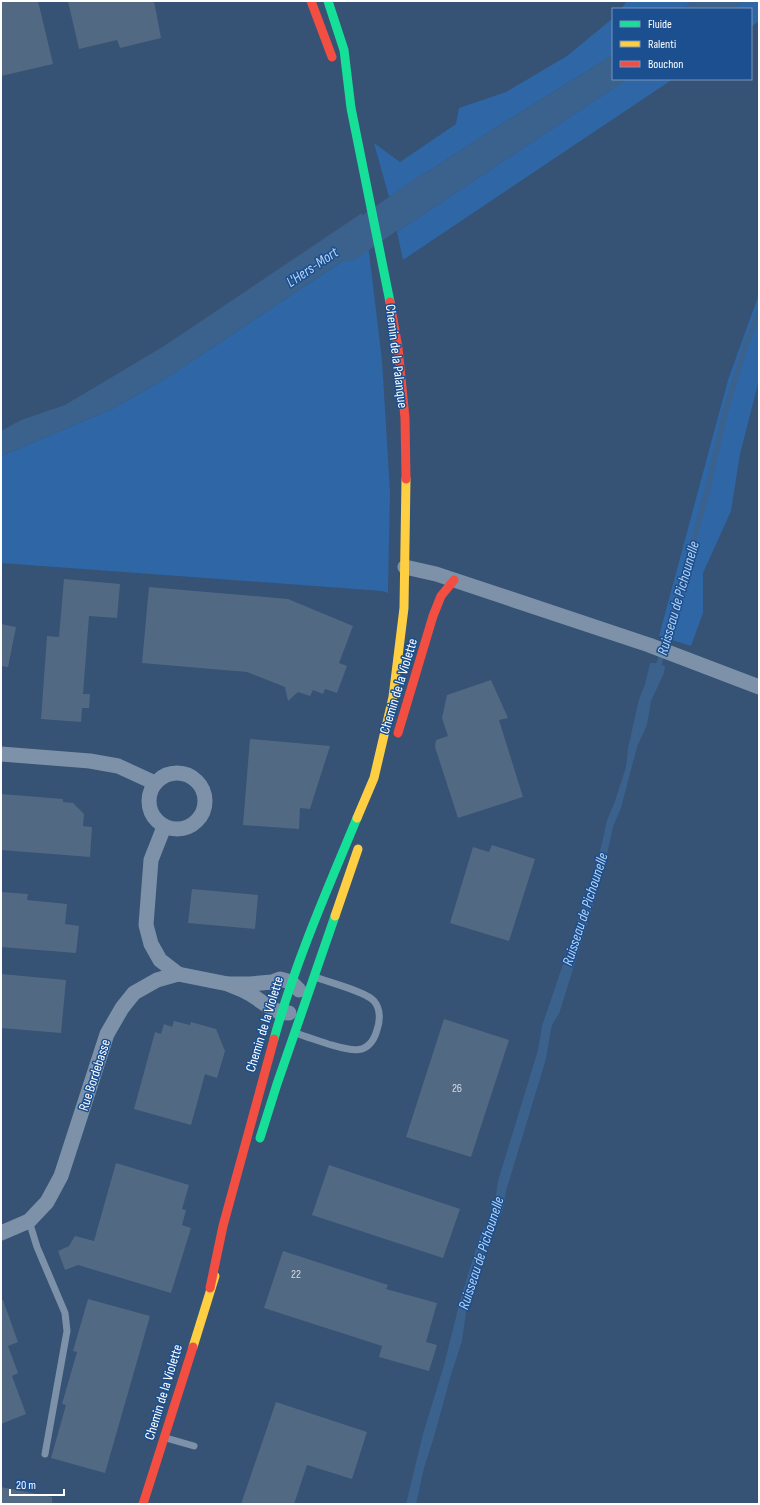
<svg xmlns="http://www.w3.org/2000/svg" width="760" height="1505" viewBox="0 0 760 1505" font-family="'Sofia Sans Condensed',sans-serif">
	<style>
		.green { fill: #2f66a5 }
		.water { fill: #3b618d }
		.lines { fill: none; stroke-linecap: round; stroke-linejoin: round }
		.stream { stroke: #3b618d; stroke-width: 5.5 }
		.river { stroke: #3b618d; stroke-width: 32 }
		.building { fill: #526984 }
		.lane { stroke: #7d92a8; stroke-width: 7 }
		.street { stroke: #7d92a8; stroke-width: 15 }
		.fast { stroke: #16e098; stroke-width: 9 }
		.slow { stroke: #ffcf43; stroke-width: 9 }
		.jam { stroke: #f24e42; stroke-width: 9 }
		.labels { text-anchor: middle; stroke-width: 3; stroke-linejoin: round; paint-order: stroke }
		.number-label { font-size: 12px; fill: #d4dae0 }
		.street-label { font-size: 14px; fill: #fff; stroke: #1b4f8f }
		.water-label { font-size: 15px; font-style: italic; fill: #b5d3f5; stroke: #1b4f8f }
	</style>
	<rect width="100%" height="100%" fill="#365274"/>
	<!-- green -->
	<g class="green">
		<path d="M 627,1 L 693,1 L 682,9 L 621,9 Z"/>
		<path d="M 744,1 L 759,1 L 759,21 L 751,27 L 751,9 L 732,9 Z"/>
		<path d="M 613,18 L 613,55 L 492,130 L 389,197 L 374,143 L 400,162 L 456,124 L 459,108 L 506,92 L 567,56 Z"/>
		<path d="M 627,79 L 673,79 L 403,260 L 397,232 Z"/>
		<path d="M 368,244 L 382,360 L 390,492 L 388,593 L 382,591 L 1,563 L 1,456 L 112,409 L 165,379 Z"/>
		<path d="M 759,294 L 759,380 L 740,454 L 731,511 L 703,573 L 703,613 L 691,646 L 659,636 L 728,380 Z"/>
	</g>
	<!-- water -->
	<g class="water">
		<path d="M 693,1 L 744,1 L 732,9 L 682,9 Z"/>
		<path d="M 613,55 L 613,79 L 627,79 L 397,232 L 389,197 L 492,130 Z"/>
		<path d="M 362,213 L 368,244 L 165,379 L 112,409 L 1,456 L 1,431 L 21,420 L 65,405 L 164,346 Z"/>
		<path d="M 650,663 L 655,663 L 665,666 L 664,673 L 651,701 L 647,725 L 637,747 L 621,808 L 613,827 L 603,873 L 559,1014 L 553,1023 L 551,1029 L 546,1059 L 506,1191 L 503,1210 L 486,1247 L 467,1305 L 462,1341 L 451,1375 L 434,1437 L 424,1468 L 416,1504 L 406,1504 L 423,1434 L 444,1365 L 460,1301 L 479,1239 L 488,1222 L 494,1208 L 498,1181 L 538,1050 L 542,1026 L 594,873 L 603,839 L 607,820 L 614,804 L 626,767 L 628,748 L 639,699 L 645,684 Z"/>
	</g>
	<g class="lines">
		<!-- stream -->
		<path class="stream" d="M 657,671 L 707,492 L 725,413 L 746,344 L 759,312"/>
		<!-- river -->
		<path class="river" d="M 348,245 L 430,188"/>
	</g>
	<!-- building -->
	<g class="building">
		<path d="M 1,1 L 38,1 L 53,64 L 1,76 Z"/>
		<path d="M 68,1 L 154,1 L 161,38 L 120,48 L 117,40 L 79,49 Z"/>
		<path d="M 64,579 L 120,584 L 117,618 L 89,616 L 83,694 L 90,694 L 89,708 L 82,708 L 81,722 L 41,719 L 47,636 L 59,637 Z"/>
		<path d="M 149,587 L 288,599 L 353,626 L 339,663 L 347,666 L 337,693 L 325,689 L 323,694 L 313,690 L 310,696 L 298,692 L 288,701 L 285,687 L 247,672 L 142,663 Z"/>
		<path d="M 1,624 L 16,627 L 8,667 L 1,666 Z"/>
		<path d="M 491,680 L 508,718 L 499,720 L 523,797 L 458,818 L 435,747 L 436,740 L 448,736 L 442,718 L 447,695 Z"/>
		<path d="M 250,739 L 330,746 L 310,809 L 300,808 L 299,829 L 243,825 Z"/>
		<path d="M 1,794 L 63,799 L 63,802 L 73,803 L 84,814 L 83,826 L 92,827 L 90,857 L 1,850 Z"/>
		<path d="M 492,845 L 535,859 L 509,941 L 450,923 L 473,847 L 489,852 Z"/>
		<path d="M 192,889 L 258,895 L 255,929 L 188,923 Z"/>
		<path d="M 1,892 L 28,894 L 27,900 L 67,904 L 65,924 L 79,926 L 76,953 L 1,947 Z"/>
		<path d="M 1,974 L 66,980 L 61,1033 L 1,1028 Z"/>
		<path d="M 444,1019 L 509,1040 L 471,1157 L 406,1137 Z"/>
		<path d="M 174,1021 L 190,1025 L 191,1022 L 216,1029 L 225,1051 L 217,1078 L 205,1074 L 191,1125 L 134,1109 L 155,1032 L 161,1034 L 164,1024 L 172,1027 Z"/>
		<path d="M 116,1163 L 189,1185 L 182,1209 L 186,1210 L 182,1225 L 191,1228 L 171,1293 L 78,1265 L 65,1270 L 58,1251 L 69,1246 L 75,1236 L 94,1241 Z"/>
		<path d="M 329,1165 L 460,1209 L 443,1258 L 312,1215 Z"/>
		<path d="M 283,1251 L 388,1285 L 386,1289 L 437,1303 L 426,1342 L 437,1345 L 429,1371 L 379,1357 L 382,1346 L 264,1308 Z"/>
		<path d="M 88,1299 L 150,1316 L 105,1473 L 51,1458 L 66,1405 L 62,1404 L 77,1352 L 73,1351 Z"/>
		<path d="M 1,1300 L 3,1300 L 18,1342 L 8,1346 L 18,1373 L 12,1376 L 26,1414 L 1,1424 Z"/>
		<path d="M 276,1402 L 367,1432 L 352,1479 L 307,1465 L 294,1504 L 241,1504 Z"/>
		<path d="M 1,1487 L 52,1497 L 52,1504 L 1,1504 Z"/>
	</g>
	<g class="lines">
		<!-- lane -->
		<g class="lane">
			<path d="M 296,1033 C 306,1037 317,1040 328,1044 C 349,1050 369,1058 377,1030 C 380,1022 381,1009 374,1001 C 367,992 328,982 315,977"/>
			<path d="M 29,1221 L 37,1247 L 65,1313 L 67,1331 L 45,1454"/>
			<path d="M 166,1438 L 194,1446"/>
		</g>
		<!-- street -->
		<g class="street">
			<path d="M 405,567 L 436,574 L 649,645 L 759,687"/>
			<path d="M 1,754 L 90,761 L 118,766 L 155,783"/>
			<circle cx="177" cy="801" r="28"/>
			<path d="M 164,827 L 151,860 L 146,925 L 151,944 L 160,960 L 178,974"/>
			<path d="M 228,984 C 234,987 242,989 248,993 C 263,1001 272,1013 289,1013"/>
			<path d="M 1,1233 L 29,1221 L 47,1202 L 61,1176 L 107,1034 L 122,1008 L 134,993 L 157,980 L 178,974 L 228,984 L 250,984 L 272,982 L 280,979 L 291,982 L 299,990"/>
		</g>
		<!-- fast -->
		<g class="fast">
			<path d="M 328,1 L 344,50 L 351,108 L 390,302"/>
			<path d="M 274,1039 C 295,963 327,890 357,818"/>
			<path d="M 260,1138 L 277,1084 L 335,916"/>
		</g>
		<!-- slow -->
		<g class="slow">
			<path d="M 357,818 L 374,778 L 393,697 L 404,608 L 406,479"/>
			<path d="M 335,916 L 358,849"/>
			<path d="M 193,1347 L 215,1276"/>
		</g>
		<!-- jam -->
		<g class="jam">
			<path d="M 311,1 L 332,57"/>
			<path d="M 390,302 L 398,348 L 405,418 L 406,479"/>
			<path d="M 398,733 L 433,616 L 441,596 L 454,580"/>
			<path d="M 210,1288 L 223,1226 L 274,1039"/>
			<path d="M 143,1504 L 193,1347"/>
		</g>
	</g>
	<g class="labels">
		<!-- number labels -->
		<g class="number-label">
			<text x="457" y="1092">26</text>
			<text x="296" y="1278">22</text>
		</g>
		<!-- street labels -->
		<g class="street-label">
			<text transform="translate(397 356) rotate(83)" y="5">Chemin de la Palanque</text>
			<text transform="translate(398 686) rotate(-73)" y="5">Chemin de la Violette</text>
			<text transform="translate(264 1024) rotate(-73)" y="5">Chemin de la Violette</text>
			<text transform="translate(94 1075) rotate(-72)" y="5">Rue Bordebasse</text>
			<text transform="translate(163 1392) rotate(-73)" y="5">Chemin de la Violette</text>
		</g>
		<!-- water labels -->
		<g class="water-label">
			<text transform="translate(312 267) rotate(-34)" y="5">L'Hers-Mort</text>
			<text transform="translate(678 598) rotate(-74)" y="5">Ruisseau de Pichounelle</text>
			<text transform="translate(585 909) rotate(-72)" y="5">Ruisseau de Pichounelle</text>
			<text transform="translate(481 1253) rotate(-72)" y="5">Ruisseau de Pichounelle</text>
		</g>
	</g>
	<!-- border -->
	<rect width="760" height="1505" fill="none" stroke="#ffffff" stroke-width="4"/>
	<!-- legend -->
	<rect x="612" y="8" width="140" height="72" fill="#1b4f8f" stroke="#7695bc"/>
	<rect x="620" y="21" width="20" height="6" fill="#16e098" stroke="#7695bc"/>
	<text x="648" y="28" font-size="12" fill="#ffffff">Fluide</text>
	<rect x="620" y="41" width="20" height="6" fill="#ffcf43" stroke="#7695bc"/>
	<text x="648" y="48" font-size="12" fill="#ffffff">Ralenti</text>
	<rect x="620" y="61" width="20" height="6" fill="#f24e42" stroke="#7695bc"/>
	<text x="648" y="68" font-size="12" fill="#ffffff">Bouchon</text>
	<!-- scale -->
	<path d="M10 1489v6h54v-6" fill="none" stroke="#ffffff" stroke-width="2"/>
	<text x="16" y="1489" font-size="12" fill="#ffffff" stroke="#1b4f8f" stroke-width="3" paint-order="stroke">20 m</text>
</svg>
